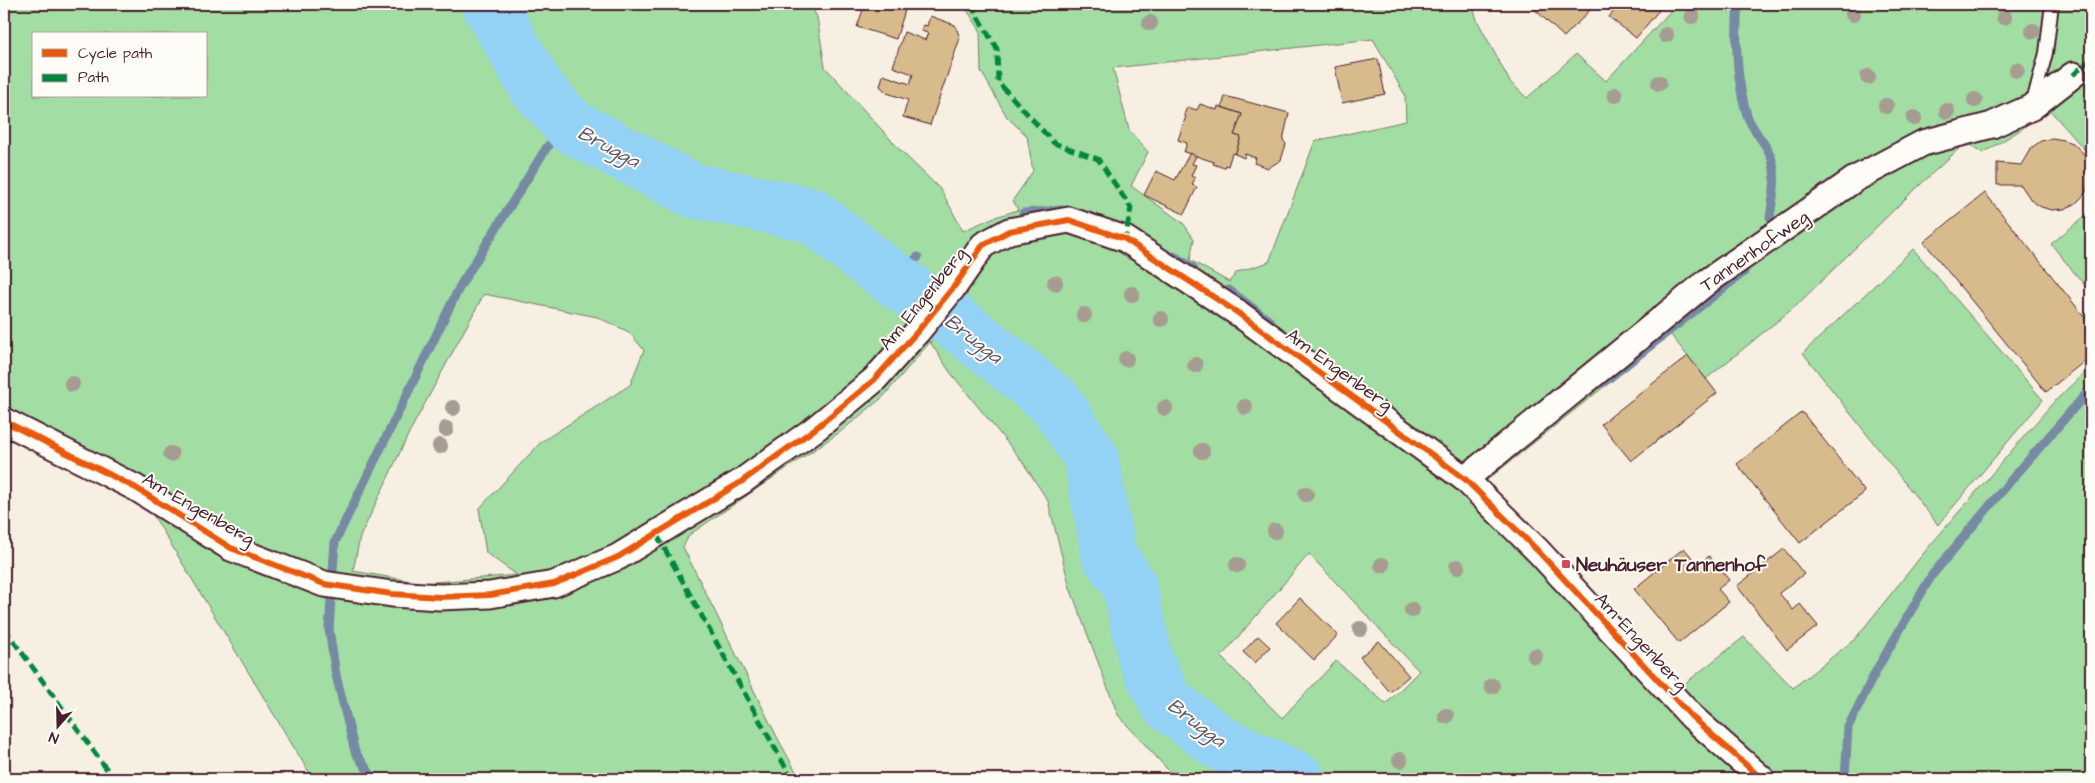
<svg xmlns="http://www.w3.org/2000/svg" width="2095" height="783" viewBox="0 0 2095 783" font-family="'Architects Daughter',sans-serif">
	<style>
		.green { fill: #a2dda3; stroke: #767e67; fill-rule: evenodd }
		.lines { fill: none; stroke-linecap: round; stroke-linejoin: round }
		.stream { stroke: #768aa4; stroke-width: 9 }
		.river { stroke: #93d2f4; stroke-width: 55 }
		.building { fill: #d8bb8d; stroke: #4a1f2b }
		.service-casing { stroke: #4a1f2b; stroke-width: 16 }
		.minor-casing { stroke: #4a1f2b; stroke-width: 29 }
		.service { stroke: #fdfcf7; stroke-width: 12 }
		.minor { stroke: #fdfcf7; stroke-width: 25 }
		.quiet { stroke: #00873e; stroke-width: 5; stroke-dasharray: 10 5; stroke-linecap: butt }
		.cycleway-casing { stroke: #fdfcf7; stroke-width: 9 }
		.cycleway { stroke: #e8590c; stroke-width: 6 }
		.tree { fill: #a69c91 }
		.poi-dot { fill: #d1495b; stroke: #fdfcf7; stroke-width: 2 }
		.labels { text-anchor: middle; stroke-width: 4; stroke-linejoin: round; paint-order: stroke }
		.street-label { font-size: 19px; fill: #4a1f2b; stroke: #fdfcf7 }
		.poi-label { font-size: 19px; font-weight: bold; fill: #4a1f2b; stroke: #fdfcf7; text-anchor: start }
		.water-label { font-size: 20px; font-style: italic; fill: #605567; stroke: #fdfcf7 }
	</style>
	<rect width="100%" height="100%" fill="#f6efe2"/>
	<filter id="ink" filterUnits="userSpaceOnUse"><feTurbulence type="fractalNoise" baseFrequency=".02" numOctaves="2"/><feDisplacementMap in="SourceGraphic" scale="10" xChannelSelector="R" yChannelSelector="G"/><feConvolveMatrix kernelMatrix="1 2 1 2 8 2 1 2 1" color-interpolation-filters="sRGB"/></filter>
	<g filter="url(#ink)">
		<!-- green -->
		<g class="green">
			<path d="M 4,4 L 810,4 L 817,17 L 825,67 L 901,151 L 941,190 L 963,231 L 992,218 L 1018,210 L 1013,200 L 1033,171 L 1027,136 L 1007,117 L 981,71 L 980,30 L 963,4 L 1472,4 L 1477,20 L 1510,82 L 1527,98 L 1576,54 L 1606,81 L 1677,4 L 2091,4 L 2091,157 L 2047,107 L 2022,129 L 1983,153 L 1966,142 L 1906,198 L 1796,306 L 1706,379 L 1670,334 L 1487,480 L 1486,487 L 1610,608 L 1683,685 L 1744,637 L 1793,688 L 1855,639 L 1927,549 L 2052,404 L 2091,366 L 2091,779 L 1185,779 L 1169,771 L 1118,715 L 1070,588 L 1048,501 L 1022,461 L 950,372 L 930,342 L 883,397 L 840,432 L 689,535 L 683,547 L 776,735 L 800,779 L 313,779 L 152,513 L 79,471 L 4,433 ZM 34,34 L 206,34 L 206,96 L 34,96 ZM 1373,39 L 1405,95 L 1406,121 L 1315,141 L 1269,262 L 1237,272 L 1229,282 L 1190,260 L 1194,239 L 1183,223 L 1131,186 L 1148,152 L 1129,130 L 1113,68 ZM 945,275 L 968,293 L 930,342 L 907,324 ZM 484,294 L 597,317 L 629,332 L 644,350 L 630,385 L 541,442 L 479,509 L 486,553 L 517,575 L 423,583 L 353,571 L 360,537 L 409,433 ZM 1309,554 L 1419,671 L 1386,704 L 1336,661 L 1282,718 L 1221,657 Z"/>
			<path d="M 2091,211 L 2091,293 L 2051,244 Z"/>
			<path d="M 1913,249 L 2043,400 L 1938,525 L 1803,353 Z"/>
		</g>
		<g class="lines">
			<!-- stream -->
			<g class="stream">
				<path d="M 1738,4 C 1735,41 1736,79 1747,115 C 1751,128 1763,140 1769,152 C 1779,172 1773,196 1770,217"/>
				<path d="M 1023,213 L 1062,210"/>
				<path d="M 1174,256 L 1193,268"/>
				<path d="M 894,278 L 918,257"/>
				<path d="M 1229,290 L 1271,322"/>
				<path d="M 1603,383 L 1744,272"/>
				<path d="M 374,779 L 355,752 L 336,675 L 329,629 L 335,542 L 460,286 L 547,147 L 571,126"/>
				<path d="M 1845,779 L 1848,727 L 1877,669 L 1932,575 L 2007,485 L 2091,388"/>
			</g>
			<!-- river -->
			<path class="river" d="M 489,4 L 536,87 L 571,126 L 692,190 L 812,215 L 873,264 L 967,331 L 1055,402 L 1091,457 L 1109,556 L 1129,584 L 1146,660 L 1166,702 L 1218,742 L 1297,779"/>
		</g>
		<!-- building -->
		<g class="building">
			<path d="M 865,4 L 907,4 L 896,39 L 857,27 Z"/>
			<path d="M 1529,4 L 1596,4 L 1564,37 Z"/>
			<path d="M 1619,4 L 1664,4 L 1636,38 L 1609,17 Z"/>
			<path d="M 930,16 L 955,25 L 960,38 L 930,125 L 903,117 L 908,100 L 887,93 L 880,86 L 883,75 L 910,84 L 913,74 L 893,67 L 904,32 L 925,40 L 928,33 L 921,31 L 923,25 L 927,26 Z"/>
			<path d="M 1378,59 L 1385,94 L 1342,103 L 1335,67 Z"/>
			<path d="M 1225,96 L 1289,113 L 1283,140 L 1286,144 L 1281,160 L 1268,168 L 1254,163 L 1256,158 L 1245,154 L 1244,158 L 1235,154 L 1241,137 L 1234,135 L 1242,114 L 1222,107 Z"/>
			<path d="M 1200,104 L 1217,110 L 1218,106 L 1242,114 L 1234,135 L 1241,137 L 1235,154 L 1232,153 L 1228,166 L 1225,165 L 1224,168 L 1213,164 L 1214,162 L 1184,152 L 1187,143 L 1178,140 L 1186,116 L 1184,115 L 1187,107 L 1197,110 Z"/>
			<path d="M 2052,138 L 2064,140 L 2074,144 L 2083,153 L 2089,163 L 2091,174 L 2089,186 L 2083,196 L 2075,204 L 2064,209 L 2052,210 L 2041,207 L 2031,200 L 2021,185 L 1997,185 L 1997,163 L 2021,165 L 2031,148 L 2041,141 Z"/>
			<path d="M 1190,153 L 1196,156 L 1192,164 L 1196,165 L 1191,176 L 1195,178 L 1192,185 L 1197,187 L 1184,214 L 1144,195 L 1156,171 L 1175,180 Z"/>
			<path d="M 1985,193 L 2091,325 L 2091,356 L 2046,392 L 1924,242 Z"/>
			<path d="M 1688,356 L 1717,393 L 1631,461 L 1601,424 Z"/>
			<path d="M 1802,412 L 1865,492 L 1800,543 L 1737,464 Z"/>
			<path d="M 1684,548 L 1698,565 L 1709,556 L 1729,580 L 1718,589 L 1729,602 L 1679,643 L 1634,589 Z"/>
			<path d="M 1784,549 L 1804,574 L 1779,593 L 1793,610 L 1800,604 L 1818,626 L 1787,650 L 1737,586 Z"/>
			<path d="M 1300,598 L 1338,635 L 1314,660 L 1276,623 Z"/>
			<path d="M 1258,636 L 1270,647 L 1255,663 L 1243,652 Z"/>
			<path d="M 1379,641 L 1409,676 L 1390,692 L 1360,657 Z"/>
		</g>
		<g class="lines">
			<defs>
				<path id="service" d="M 2033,102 L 2046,53 L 2052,4"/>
				<g id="minor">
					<path d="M 4,421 L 136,488 L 231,548 L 324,584 L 392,594 L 440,597 L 490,595 L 554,584 L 618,557 L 741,482 L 816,428 L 874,380 L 917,332 L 956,284 L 983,245 L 1009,231 L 1069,220 L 1125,239 L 1238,313 L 1465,479 L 1538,551 L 1692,717 L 1762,779"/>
					<path d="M 1465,479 L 1708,281 L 1855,179 L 1923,143 L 1992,125 L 2032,107 L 2073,75"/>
				</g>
			</defs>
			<!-- service casing -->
			<use href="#service" class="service-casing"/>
			<!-- minor casing -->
			<use href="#minor" class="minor-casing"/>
			<!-- service -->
			<use href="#service" class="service"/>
			<!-- minor -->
			<use href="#minor" class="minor"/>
			<!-- quiet -->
			<g class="quiet">
				<path d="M 970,4 L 997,49 L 998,82 L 1054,143 L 1098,159 L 1131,208 L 1125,239"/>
				<path d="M 2073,75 L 2091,59"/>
				<path d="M 657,535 L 792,779"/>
				<path d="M 4,628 L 114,779"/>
			</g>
			<defs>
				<path id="cycleway" d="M 4,421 L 136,488 L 231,548 L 324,584 L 392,594 L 440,597 L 490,595 L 554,584 L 618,557 L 741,482 L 816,428 L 874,380 L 917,332 L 956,284 L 983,245 L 1009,231 L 1069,220 L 1125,239 L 1238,313 L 1465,479 L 1538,551 L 1692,717 L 1762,779"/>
			</defs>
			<!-- cycleway casing -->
			<use href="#cycleway" class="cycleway-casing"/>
			<!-- cycleway -->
			<use href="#cycleway" class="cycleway"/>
		</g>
		<!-- trees -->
		<g class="tree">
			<circle cx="1853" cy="14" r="8"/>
			<circle cx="1692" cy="16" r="8"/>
			<circle cx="2004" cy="17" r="8"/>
			<circle cx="1150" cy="23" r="8"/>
			<circle cx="2033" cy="31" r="8"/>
			<circle cx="1666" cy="35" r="8"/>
			<circle cx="2017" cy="70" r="8"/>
			<circle cx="1868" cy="77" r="8"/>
			<circle cx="1659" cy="83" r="8"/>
			<circle cx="1615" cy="95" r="8"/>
			<circle cx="1975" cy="100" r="8"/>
			<circle cx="1886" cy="106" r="8"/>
			<circle cx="1947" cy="111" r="8"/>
			<circle cx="1914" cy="118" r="8"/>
			<circle cx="1055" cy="283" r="8"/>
			<circle cx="1132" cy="294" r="8"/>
			<circle cx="1084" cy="315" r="8"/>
			<circle cx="1161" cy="319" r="8"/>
			<circle cx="1126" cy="359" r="8"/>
			<circle cx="1195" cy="365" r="8"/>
			<circle cx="72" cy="384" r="8"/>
			<circle cx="1245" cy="407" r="8"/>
			<circle cx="453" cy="408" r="8"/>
			<circle cx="1165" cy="408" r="8"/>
			<circle cx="446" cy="429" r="8"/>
			<circle cx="440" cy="446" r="8"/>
			<circle cx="1202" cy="451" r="8"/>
			<circle cx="171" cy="454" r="8"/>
			<circle cx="1306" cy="494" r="8"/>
			<circle cx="1275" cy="531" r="8"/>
			<circle cx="1237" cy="565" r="8"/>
			<circle cx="1382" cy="565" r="8"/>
			<circle cx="1457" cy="567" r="8"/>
			<circle cx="1412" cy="610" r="8"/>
			<circle cx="1360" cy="629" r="8"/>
			<circle cx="1535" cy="656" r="8"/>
			<circle cx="1492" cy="686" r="8"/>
			<circle cx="1446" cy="716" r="8"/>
			<circle cx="1400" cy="760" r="8"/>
		</g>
	</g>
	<!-- markers -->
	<rect class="poi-dot" x="1561" y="559" width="10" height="10" rx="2.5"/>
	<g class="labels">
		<!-- street labels -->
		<g class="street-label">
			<text transform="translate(1754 250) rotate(-35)" y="7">Tannenhofweg</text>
			<text transform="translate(922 298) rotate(-51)" y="7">Am Engenberg</text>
			<text transform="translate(1340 369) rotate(36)" y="7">Am Engenberg</text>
			<text transform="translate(199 508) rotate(30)" y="7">Am Engenberg</text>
			<text transform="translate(1642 641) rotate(47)" y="7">Am Engenberg</text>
		</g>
		<!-- poi labels -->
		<g class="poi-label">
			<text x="1576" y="571">Neuhäuser Tannenhof</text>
		</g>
		<!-- water labels -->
		<g class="water-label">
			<text transform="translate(609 146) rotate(28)" y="7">Brugga</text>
			<text transform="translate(974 338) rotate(38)" y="7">Brugga</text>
			<text transform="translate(1197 722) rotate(37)" y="7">Brugga</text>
		</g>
	</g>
	<!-- margin -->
	<rect width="2095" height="783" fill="none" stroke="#fdfcf7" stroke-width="20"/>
	<rect x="10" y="10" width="2075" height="763" fill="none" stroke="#4a1f2b" stroke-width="2" filter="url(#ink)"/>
	<!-- legend -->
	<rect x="32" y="32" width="175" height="65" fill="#fdfcf7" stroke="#b5a4a5"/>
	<rect x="42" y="49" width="25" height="8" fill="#e8590c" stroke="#b5a4a5"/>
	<text x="78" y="58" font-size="15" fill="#4a1f2b">Cycle path</text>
	<rect x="42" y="74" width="25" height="8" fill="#00873e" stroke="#b5a4a5"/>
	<text x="78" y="82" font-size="15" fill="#4a1f2b">Path</text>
	<!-- north arrow -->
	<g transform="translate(58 726) rotate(200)" stroke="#fdfcf7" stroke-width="4" paint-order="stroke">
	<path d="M0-4L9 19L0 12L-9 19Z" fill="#4a1f2b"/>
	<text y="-8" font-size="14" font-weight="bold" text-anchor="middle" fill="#4a1f2b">N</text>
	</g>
</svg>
